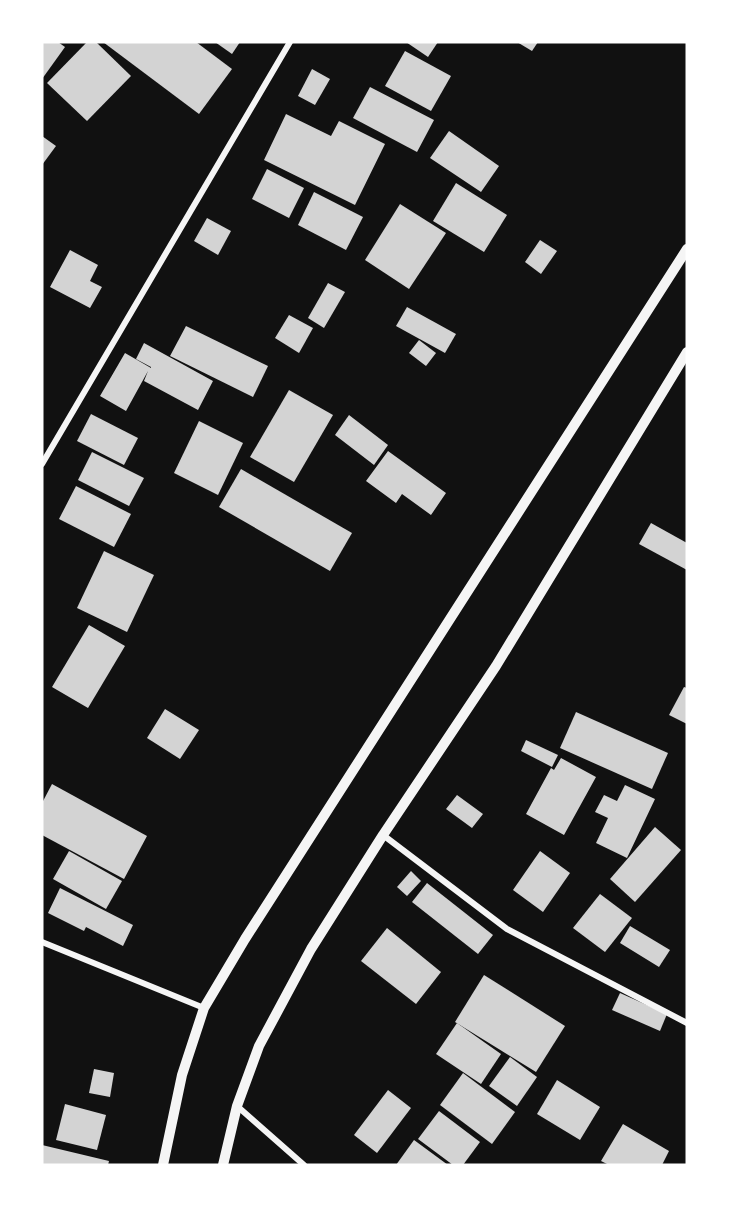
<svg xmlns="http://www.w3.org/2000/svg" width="729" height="1207" viewBox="0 0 729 1207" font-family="'Exo 2',sans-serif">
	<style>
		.building { fill: #d3d3d3 }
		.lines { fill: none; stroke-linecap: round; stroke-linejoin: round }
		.minor { stroke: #f5f5f5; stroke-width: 6 }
		.tertiary { stroke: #f5f5f5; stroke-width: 10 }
	</style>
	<rect width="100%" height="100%" fill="#111"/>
	<!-- building -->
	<g class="building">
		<path d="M 42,42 L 58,42 L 65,47 L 42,79 Z"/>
		<path d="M 87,42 L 96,42 L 131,76 L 87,121 L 47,83 Z"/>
		<path d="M 103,42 L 196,42 L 232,69 L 199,114 Z"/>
		<path d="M 215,42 L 240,42 L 232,54 Z"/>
		<path d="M 406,42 L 438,42 L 428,57 Z"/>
		<path d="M 517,42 L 538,42 L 532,51 Z"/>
		<path d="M 405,51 L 451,76 L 431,111 L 385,86 Z"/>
		<path d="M 312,69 L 330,79 L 315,105 L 298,96 Z"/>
		<path d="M 370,87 L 434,120 L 417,152 L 353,118 Z"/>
		<path d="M 286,114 L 331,136 L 339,121 L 385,144 L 355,205 L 264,160 Z"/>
		<path d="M 449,131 L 499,166 L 481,192 L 430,158 Z"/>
		<path d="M 42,136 L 56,146 L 42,165 Z"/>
		<path d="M 267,169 L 304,188 L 289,218 L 252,199 Z"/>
		<path d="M 456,183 L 507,215 L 484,252 L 433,221 Z"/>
		<path d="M 314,192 L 363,217 L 346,250 L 298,225 Z"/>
		<path d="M 400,204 L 446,233 L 409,289 L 365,260 Z"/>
		<path d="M 207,218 L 231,231 L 218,255 L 194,241 Z"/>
		<path d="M 540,240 L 557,251 L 541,274 L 525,262 Z"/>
		<path d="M 70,250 L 98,265 L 90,281 L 102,287 L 90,308 L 50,287 Z"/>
		<path d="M 328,283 L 345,292 L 324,328 L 308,318 Z"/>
		<path d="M 407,307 L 456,334 L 445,353 L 396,326 Z"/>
		<path d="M 289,315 L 313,328 L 299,353 L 275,338 Z"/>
		<path d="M 186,326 L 268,366 L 253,397 L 170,356 Z"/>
		<path d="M 419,340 L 436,353 L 426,366 L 409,353 Z"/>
		<path d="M 144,343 L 213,381 L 198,410 L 144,381 L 148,371 L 126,411 L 100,396 L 125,353 L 151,368 L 151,367 L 136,359 Z"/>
		<path d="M 289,390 L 333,415 L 294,482 L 250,457 Z"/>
		<path d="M 91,414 L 138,438 L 124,465 L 77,441 Z"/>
		<path d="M 349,415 L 388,445 L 374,465 L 335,435 Z"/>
		<path d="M 199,421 L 243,443 L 218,495 L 174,473 Z"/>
		<path d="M 388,451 L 446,493 L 431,515 L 402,494 L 396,503 L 366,481 Z"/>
		<path d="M 92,452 L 144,478 L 129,506 L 78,480 Z"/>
		<path d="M 241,469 L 352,533 L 330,571 L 219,507 Z"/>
		<path d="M 76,486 L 131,514 L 114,547 L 59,519 Z"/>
		<path d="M 651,523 L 687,543 L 687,570 L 639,544 Z"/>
		<path d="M 104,551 L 154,575 L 127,632 L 77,608 Z"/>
		<path d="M 89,625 L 125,646 L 88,708 L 52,687 Z"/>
		<path d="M 684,687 L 687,688 L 687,724 L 669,715 Z"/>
		<path d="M 165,709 L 199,730 L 180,759 L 147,738 Z"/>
		<path d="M 576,712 L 668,753 L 652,789 L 560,748 Z"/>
		<path d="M 526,740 L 558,755 L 552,767 L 521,751 Z"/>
		<path d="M 561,758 L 596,777 L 564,835 L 526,814 L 551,768 L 554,770 Z"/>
		<path d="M 52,784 L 147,836 L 124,879 L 42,835 L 42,803 Z"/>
		<path d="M 625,785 L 655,799 L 627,858 L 596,843 L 608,818 L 595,812 L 604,795 L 617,801 Z"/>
		<path d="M 457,795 L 483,814 L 472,828 L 446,809 Z"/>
		<path d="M 655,827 L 681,850 L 635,902 L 610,879 Z"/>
		<path d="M 69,851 L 122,881 L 106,909 L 53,879 Z"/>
		<path d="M 540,851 L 570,873 L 543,912 L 513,890 Z"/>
		<path d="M 411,871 L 421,881 L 407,896 L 397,887 Z"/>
		<path d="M 427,883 L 493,935 L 478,954 L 412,902 Z"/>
		<path d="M 60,888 L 133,925 L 123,946 L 86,927 L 84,931 L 48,913 Z"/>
		<path d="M 600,894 L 632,918 L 605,952 L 573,928 Z"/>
		<path d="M 630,926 L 670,950 L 659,967 L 620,943 Z"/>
		<path d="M 387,928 L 441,972 L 416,1004 L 361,961 Z"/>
		<path d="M 484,975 L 565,1026 L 536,1072 L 455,1022 Z"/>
		<path d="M 620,993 L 667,1014 L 660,1031 L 612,1010 Z"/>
		<path d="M 457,1023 L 501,1054 L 481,1084 L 436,1054 Z"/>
		<path d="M 510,1057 L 537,1077 L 517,1106 L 489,1086 Z"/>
		<path d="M 94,1069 L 114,1073 L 110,1097 L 89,1093 Z"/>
		<path d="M 463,1073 L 515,1112 L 492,1144 L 440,1105 Z"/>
		<path d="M 557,1080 L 600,1107 L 580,1140 L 537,1114 Z"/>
		<path d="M 388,1090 L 411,1108 L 377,1153 L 354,1135 Z"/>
		<path d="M 65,1104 L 106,1115 L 97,1150 L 56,1140 Z"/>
		<path d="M 439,1111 L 480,1142 L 463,1165 L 453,1165 L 418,1139 Z"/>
		<path d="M 623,1124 L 669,1151 L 662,1165 L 609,1165 L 601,1161 Z"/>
		<path d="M 414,1140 L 448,1165 L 396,1165 Z"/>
		<path d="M 42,1145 L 109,1161 L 108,1165 L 42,1165 Z"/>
	</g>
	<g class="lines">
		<!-- minor -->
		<g class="minor">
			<path d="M 42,464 L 290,42"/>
			<path d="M 383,835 L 507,929 L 687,1023"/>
			<path d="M 42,942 L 204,1008"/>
			<path d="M 237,1106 L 304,1165"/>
		</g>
		<!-- tertiary -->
		<g class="tertiary">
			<path d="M 163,1165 L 182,1075 L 204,1008 L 245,939 L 687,249"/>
			<path d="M 223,1165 L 237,1106 L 259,1046 L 311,949 L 383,835 L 496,666 L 687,352"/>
		</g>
	</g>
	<!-- border -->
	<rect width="729" height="1207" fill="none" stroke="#ffffff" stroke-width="87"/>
</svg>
